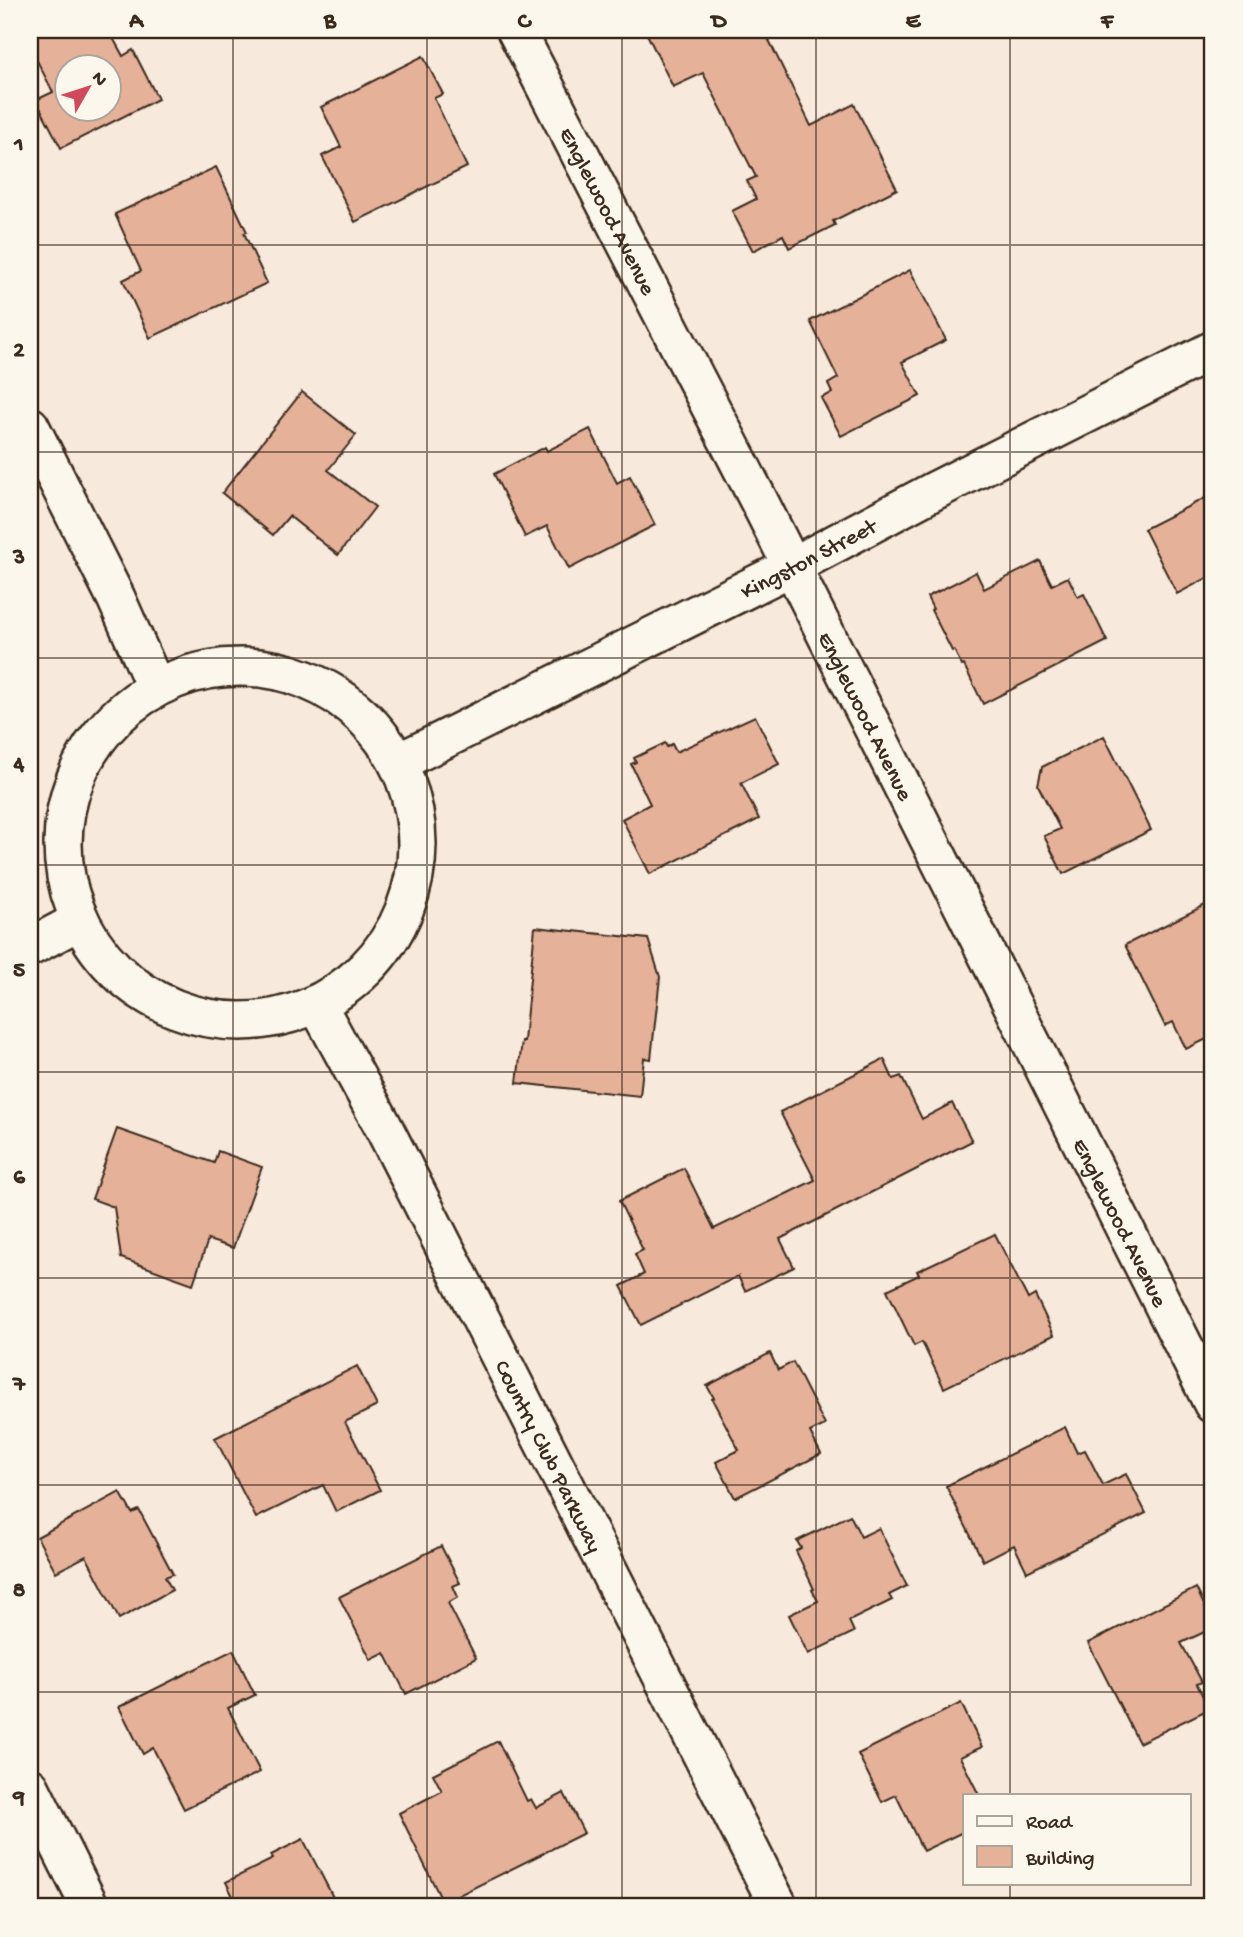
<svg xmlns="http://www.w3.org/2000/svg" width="1243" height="1937" viewBox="0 0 1243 1937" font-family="'Gochi Hand',sans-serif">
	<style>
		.building { fill: #e6b199; stroke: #3b2a1e; stroke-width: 2; fill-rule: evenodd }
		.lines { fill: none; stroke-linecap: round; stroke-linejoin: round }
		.minor-casing { stroke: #3b2a1e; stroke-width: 42 }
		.minor { stroke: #fbf7ec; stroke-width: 37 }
		.grid { fill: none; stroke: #3b2a1e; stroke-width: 2; stroke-opacity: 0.55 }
		.labels { text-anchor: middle; stroke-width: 7; stroke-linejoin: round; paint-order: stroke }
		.street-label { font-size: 23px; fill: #3b2a1e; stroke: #fbf7ec }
		.neatline { fill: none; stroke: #3b2a1e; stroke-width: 2.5 }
		.grid-label { font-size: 23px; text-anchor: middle; font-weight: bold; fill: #3b2a1e }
	</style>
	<rect width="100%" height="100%" fill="#f7e9db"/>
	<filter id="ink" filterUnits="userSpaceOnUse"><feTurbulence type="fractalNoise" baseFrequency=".0143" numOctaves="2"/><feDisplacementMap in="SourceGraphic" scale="14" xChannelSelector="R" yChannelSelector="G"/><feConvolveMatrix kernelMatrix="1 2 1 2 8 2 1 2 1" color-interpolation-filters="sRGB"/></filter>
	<g filter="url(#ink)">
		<!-- building -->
		<g class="building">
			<path d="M 30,30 L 93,30 L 95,34 L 113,38 L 123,56 L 133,50 L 158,99 L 61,148 L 36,100 L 53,92 L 30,47 ZM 66,66 L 108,66 L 108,108 L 66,108 Z"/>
			<path d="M 645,30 L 764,30 L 811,126 L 854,104 L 897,189 L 833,221 L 835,225 L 789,248 L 783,235 L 753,251 L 732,211 L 756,199 L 747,181 L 756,177 L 703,73 L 673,87 Z"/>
			<path d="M 423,56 L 443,94 L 434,98 L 467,167 L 355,222 L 322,156 L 341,147 L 321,107 Z"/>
			<path d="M 216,167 L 247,232 L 244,233 L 267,283 L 150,338 L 123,280 L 141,271 L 115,214 Z"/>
			<path d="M 910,270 L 946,340 L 902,362 L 920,396 L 841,436 L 821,398 L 832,393 L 828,384 L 838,378 L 810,321 Z"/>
			<path d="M 302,392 L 356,435 L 328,470 L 375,507 L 338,555 L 289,516 L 273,535 L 222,493 Z"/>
			<path d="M 590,429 L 617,483 L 630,476 L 655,525 L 569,569 L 547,526 L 525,537 L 494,474 L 545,447 L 547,451 Z"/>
			<path d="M 1213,494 L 1213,575 L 1177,594 L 1144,529 Z"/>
			<path d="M 1040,561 L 1052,585 L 1068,577 L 1078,597 L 1084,594 L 1107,641 L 983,704 L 964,665 L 962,666 L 954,650 L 952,651 L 931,610 L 933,609 L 927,597 L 976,572 L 984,589 Z"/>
			<path d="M 755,716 L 779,764 L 741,783 L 759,819 L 650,874 L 622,819 L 650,804 L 631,764 L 636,762 L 634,758 L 665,743 L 667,747 L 672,744 L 676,752 Z"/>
			<path d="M 1104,736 L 1151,830 L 1063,874 L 1044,836 L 1060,829 L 1038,785 L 1042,767 Z"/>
			<path d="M 1213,901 L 1213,1036 L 1186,1049 L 1173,1022 L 1165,1026 L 1125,945 Z"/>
			<path d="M 535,927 L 648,939 L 660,977 L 651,1059 L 644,1058 L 640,1096 L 517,1083 L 522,1041 L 524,1041 Z"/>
			<path d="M 884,1059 L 893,1079 L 901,1076 L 922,1119 L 952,1103 L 972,1141 L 780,1239 L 794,1267 L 745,1291 L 738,1276 L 641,1325 L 621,1286 L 644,1274 L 635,1254 L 643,1250 L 619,1201 L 684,1168 L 714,1229 L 815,1180 L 780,1112 Z"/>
			<path d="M 117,1129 L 214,1163 L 218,1151 L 262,1167 L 233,1248 L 208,1240 L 193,1284 L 121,1258 L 114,1207 L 92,1199 Z"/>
			<path d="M 995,1234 L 1028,1299 L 1035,1295 L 1054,1335 L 944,1388 L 922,1342 L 914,1346 L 887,1290 L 919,1275 L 917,1271 Z"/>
			<path d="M 770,1353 L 778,1370 L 793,1362 L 825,1425 L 810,1432 L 821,1454 L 735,1498 L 716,1462 L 739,1450 L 712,1399 L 714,1398 L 707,1386 Z"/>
			<path d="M 357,1366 L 377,1406 L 345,1422 L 380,1490 L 336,1512 L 323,1485 L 256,1518 L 215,1438 Z"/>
			<path d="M 1065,1427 L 1077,1453 L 1085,1450 L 1103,1485 L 1126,1474 L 1146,1513 L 1027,1572 L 1014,1545 L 983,1561 L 946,1486 Z"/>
			<path d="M 120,1492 L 132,1513 L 139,1510 L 173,1574 L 165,1577 L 172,1590 L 119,1619 L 86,1556 L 56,1572 L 37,1537 Z"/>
			<path d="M 850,1515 L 861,1537 L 879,1528 L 907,1586 L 889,1595 L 892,1600 L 849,1621 L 854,1632 L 808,1654 L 789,1615 L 818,1601 L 812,1590 L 814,1589 L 796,1551 L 801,1548 L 797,1541 Z"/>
			<path d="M 441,1546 L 460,1583 L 453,1586 L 458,1597 L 448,1603 L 476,1658 L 406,1694 L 385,1653 L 371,1660 L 339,1597 Z"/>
			<path d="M 1196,1588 L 1213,1623 L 1213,1628 L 1181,1643 L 1202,1682 L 1197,1684 L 1209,1709 L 1139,1743 L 1088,1643 Z"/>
			<path d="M 233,1650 L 255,1695 L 228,1708 L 260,1772 L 184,1809 L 153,1748 L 143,1754 L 119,1707 Z"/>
			<path d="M 961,1703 L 982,1747 L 960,1757 L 979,1795 L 965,1795 L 965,1831 L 923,1851 L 896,1795 L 882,1802 L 858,1754 Z"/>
			<path d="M 498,1741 L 527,1801 L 531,1799 L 536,1808 L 564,1793 L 584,1833 L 443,1903 L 399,1813 L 442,1791 L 433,1774 Z"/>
			<path d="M 303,1839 L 338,1907 L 238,1907 L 226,1882 L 273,1859 L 271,1855 Z"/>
		</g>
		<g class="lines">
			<defs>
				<g id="minor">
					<path id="s1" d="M 516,30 L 759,501 L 1213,1404"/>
					<path d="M 30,426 L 116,598 L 155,686"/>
					<circle cx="240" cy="844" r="177"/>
					<path id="s2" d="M 399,762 L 791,567 L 932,492 L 1213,350"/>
					<path d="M 30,947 L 79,921"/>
					<path id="s3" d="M 318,1006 L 382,1124 L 779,1907"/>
					<path d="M 30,1787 L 90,1907"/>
				</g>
			</defs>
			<!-- minor casing -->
			<use href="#minor" class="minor-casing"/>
			<!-- minor -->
			<use href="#minor" class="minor"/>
		</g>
	</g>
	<!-- grid -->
	<path class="grid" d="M 233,30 L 233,1907M 427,30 L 427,1907M 622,30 L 622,1907M 816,30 L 816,1907M 1010,30 L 1010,1795M 30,245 L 1213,245M 30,452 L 1213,452M 30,658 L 1213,658M 30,865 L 1213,865M 30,1072 L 1213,1072M 30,1278 L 1213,1278M 30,1485 L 1213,1485M 30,1692 L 1213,1692M 1010,1883 L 1010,1907"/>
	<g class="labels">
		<!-- street labels -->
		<g class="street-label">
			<text dy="8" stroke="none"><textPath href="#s1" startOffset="203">Englewood Avenue</textPath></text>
			<text dy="8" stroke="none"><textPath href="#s2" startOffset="457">Kingston Street</textPath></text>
			<text dy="8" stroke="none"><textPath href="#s1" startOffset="770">Englewood Avenue</textPath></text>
			<text dy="8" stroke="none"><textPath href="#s1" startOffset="1337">Englewood Avenue</textPath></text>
			<text dy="8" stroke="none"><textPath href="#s3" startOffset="506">Country Club Parkway</textPath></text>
		</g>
	</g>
	<!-- margin -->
	<rect width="1243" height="1937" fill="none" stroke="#fbf7ec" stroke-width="77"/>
	<!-- legend -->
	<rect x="963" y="1794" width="228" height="91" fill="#fbf7ec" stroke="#aea59a" stroke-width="2"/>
	<rect x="977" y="1816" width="35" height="10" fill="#fbf7ec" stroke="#aea59a" stroke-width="2"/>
	<text x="1026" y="1828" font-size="21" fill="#3b2a1e">Road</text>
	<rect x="977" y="1846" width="35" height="21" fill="#e6b199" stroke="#aea59a" stroke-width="2"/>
	<text x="1026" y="1864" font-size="21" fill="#3b2a1e">Building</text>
	<!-- north arrow -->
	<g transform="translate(88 88) rotate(51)"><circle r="33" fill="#fbf7ec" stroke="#aea59a" stroke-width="2"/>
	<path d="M0-5L12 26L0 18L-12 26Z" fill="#d1495b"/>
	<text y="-10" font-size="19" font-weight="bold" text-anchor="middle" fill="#3b2a1e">N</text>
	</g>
	<rect x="38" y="38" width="1166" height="1860" class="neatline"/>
	<g class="grid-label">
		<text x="136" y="27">A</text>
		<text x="330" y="27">B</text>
		<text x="524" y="27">C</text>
		<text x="719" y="27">D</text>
		<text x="913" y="27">E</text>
		<text x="1107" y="27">F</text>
		<text x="19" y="150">1</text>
		<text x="19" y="356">2</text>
		<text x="19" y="563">3</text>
		<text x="19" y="770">4</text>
		<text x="19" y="976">5</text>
		<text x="19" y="1183">6</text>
		<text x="19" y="1390">7</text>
		<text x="19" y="1596">8</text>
		<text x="19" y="1803">9</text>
	</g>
</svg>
